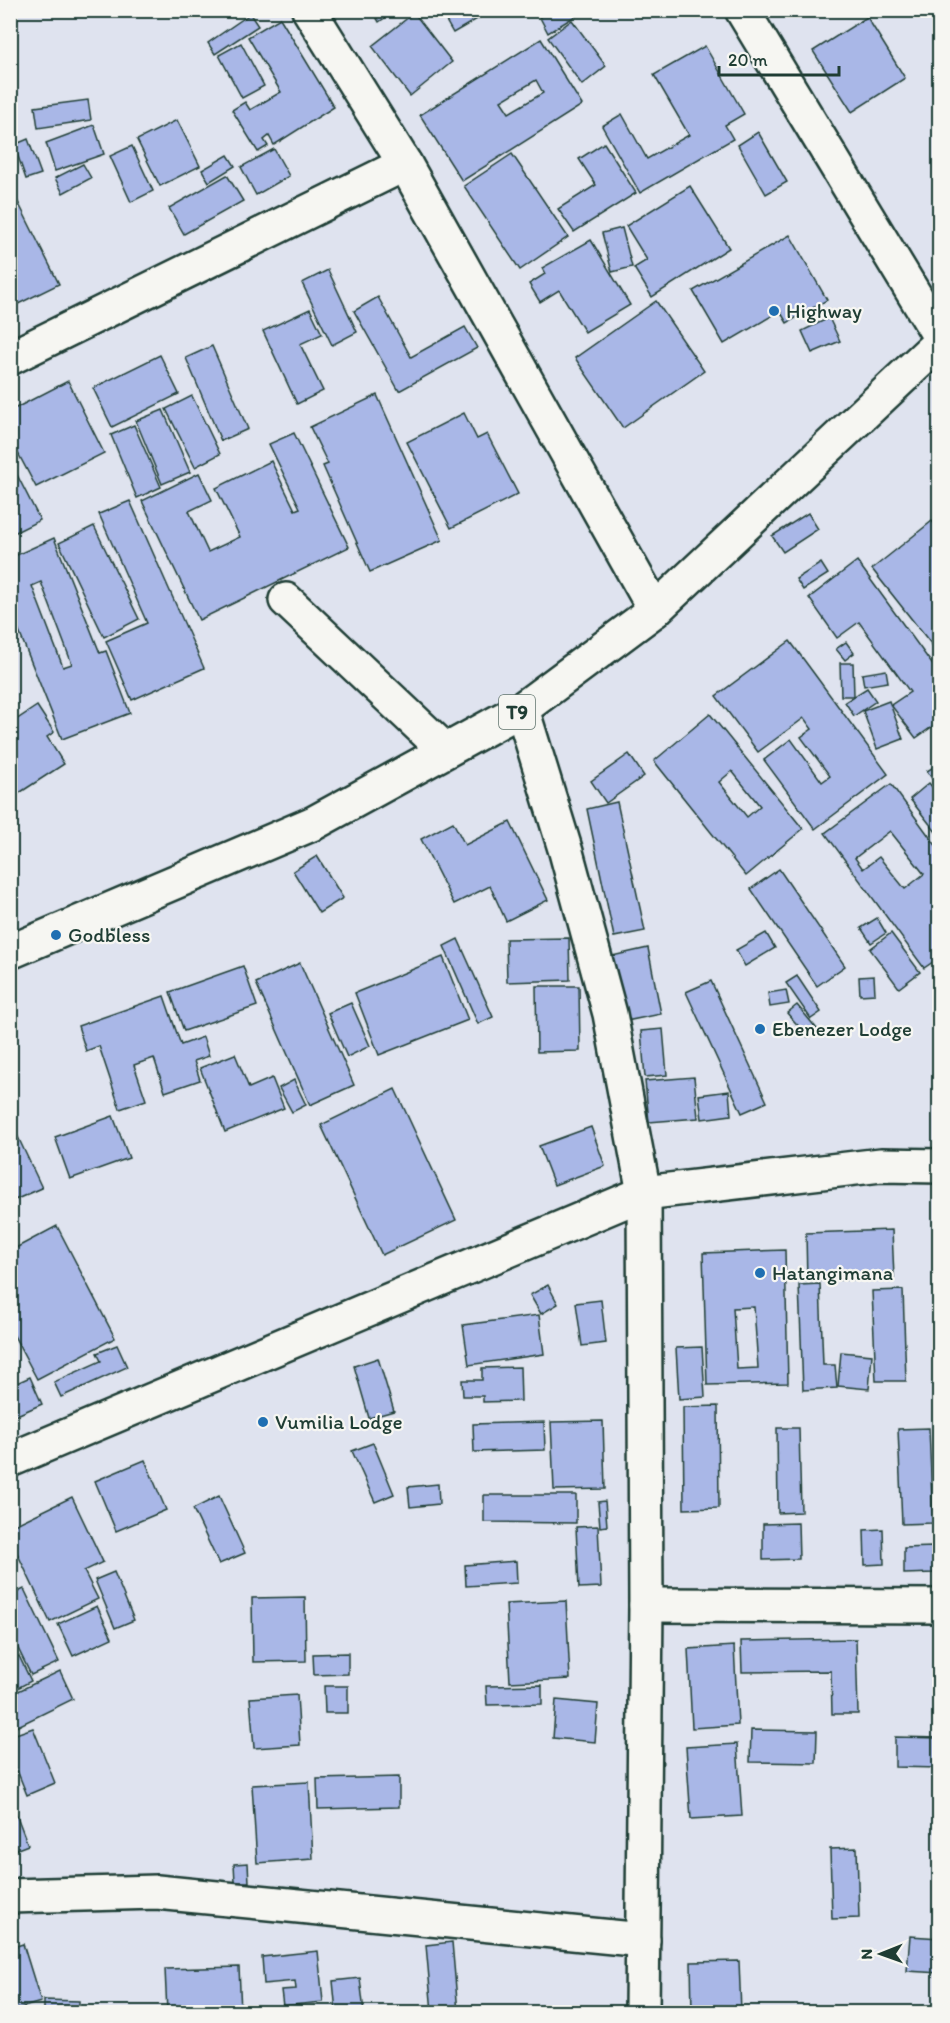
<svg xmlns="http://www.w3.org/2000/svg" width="950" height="2023" viewBox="0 0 950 2023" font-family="Itim,sans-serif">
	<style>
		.building { fill: #a9b7e7; stroke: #1f3d34; stroke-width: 1.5; fill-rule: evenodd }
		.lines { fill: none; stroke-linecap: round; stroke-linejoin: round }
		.minor-casing { stroke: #1f3d34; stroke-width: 38 }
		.highway-casing { stroke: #1f3d34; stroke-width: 38 }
		.minor { stroke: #f6f6f2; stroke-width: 33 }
		.highway { stroke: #f6f6f2; stroke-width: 33 }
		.poi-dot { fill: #1f6fb2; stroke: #f6f6f2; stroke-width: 2 }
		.labels { text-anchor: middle; stroke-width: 4.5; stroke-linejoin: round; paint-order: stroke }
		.shield { fill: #f6f6f2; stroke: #60746d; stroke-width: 1.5 }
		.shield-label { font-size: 20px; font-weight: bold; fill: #1f3d34 }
		.poi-label { font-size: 21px; fill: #1f3d34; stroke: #f6f6f2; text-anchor: start }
	</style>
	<rect width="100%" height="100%" fill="#dfe3ef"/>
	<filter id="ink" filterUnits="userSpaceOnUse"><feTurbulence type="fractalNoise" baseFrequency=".0167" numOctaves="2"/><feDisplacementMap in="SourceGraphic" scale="12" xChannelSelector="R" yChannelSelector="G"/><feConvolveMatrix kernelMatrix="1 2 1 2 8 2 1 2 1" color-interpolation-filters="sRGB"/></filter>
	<g filter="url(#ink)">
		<!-- building -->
		<g class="building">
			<path d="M 372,10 L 396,10 L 379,22 Z"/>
			<path d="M 444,10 L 491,10 L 491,11 L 453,33 L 441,12 Z"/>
			<path d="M 536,10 L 585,10 L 548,33 Z"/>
			<path d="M 414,13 L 452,62 L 410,96 L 372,46 Z"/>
			<path d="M 250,14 L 258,26 L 215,54 L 208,43 Z"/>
			<path d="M 867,17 L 905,78 L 852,112 L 813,51 Z"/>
			<path d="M 280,18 L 334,107 L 274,145 L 269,136 L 264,140 L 268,146 L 258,152 L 232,110 L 245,102 L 250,110 L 281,92 L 248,37 Z"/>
			<path d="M 572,20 L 606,66 L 582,85 L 548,38 Z"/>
			<path d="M 541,39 L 582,105 L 462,181 L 420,115 ZM 536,80 L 543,93 L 509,113 L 501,101 Z"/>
			<path d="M 241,43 L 264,86 L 242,98 L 219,55 Z"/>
			<path d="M 705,46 L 744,114 L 725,125 L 733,139 L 640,193 L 602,126 L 622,114 L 647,159 L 689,135 L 654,75 Z"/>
			<path d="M 88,100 L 91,120 L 38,128 L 35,107 Z"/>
			<path d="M 177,120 L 200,166 L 160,186 L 137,140 Z"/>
			<path d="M 94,125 L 104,154 L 55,171 L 46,143 Z"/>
			<path d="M 758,132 L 787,182 L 766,194 L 738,145 Z"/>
			<path d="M 28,139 L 41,174 L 26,179 L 14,145 Z"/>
			<path d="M 604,143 L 636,193 L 574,232 L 558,209 L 596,185 L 579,159 Z"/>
			<path d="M 132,146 L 153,191 L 131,202 L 110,156 Z"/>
			<path d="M 274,149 L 289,176 L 256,195 L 241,167 Z"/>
			<path d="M 512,154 L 568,237 L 520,270 L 464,186 Z"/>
			<path d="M 228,155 L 235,166 L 209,182 L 202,170 Z"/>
			<path d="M 83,164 L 91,178 L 63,193 L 55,178 Z"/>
			<path d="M 227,175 L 243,201 L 184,234 L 169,208 Z"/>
			<path d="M 690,186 L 729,248 L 652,297 L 634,268 L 647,260 L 626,226 Z"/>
			<path d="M 12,190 L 59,284 L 10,308 L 10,191 Z"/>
			<path d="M 622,228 L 632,267 L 612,272 L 602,233 Z"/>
			<path d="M 790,235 L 827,300 L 787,323 L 780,311 L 724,344 L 693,291 Z"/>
			<path d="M 591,240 L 630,305 L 585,332 L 559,290 L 540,302 L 529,284 L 545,274 L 542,268 Z"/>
			<path d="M 328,270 L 357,332 L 332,345 L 302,283 Z"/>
			<path d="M 378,297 L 411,357 L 465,327 L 477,348 L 399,391 L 354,311 Z"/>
			<path d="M 656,301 L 704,371 L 623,428 L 575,358 Z"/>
			<path d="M 310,309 L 322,334 L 300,344 L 323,391 L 297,404 L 263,331 Z"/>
			<path d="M 829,318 L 840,341 L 812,353 L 802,331 Z"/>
			<path d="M 212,346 L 248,429 L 221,441 L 186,358 Z"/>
			<path d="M 160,355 L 179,394 L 112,427 L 93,388 Z"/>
			<path d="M 68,381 L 104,453 L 36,487 L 10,438 L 10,411 Z"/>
			<path d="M 377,395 L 442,540 L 370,572 L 323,466 L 328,464 L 310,427 Z"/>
			<path d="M 192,396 L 220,454 L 195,467 L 166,409 Z"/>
			<path d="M 163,410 L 190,472 L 162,484 L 136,421 Z"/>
			<path d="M 464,413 L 477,439 L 487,434 L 518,494 L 451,528 L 407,442 Z"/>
			<path d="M 134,425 L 161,487 L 137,498 L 111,435 Z"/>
			<path d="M 294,433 L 349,547 L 199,620 L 142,501 L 199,473 L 212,500 L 189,511 L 208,552 L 240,537 L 216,488 L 271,461 L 295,510 L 300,508 L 269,444 Z"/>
			<path d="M 10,461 L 40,520 L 10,535 Z"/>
			<path d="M 130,501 L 204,668 L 132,700 L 106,641 L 147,623 L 99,514 Z"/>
			<path d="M 808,513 L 818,529 L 783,552 L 772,536 Z"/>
			<path d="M 932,521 L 940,531 L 940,655 L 872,569 Z"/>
			<path d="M 94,526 L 139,619 L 104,637 L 59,543 Z"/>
			<path d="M 54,538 L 100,653 L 106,651 L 130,713 L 62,739 L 10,609 L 10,558 ZM 41,582 L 72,664 L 63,667 L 32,586 Z"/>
			<path d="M 857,561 L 940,675 L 940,721 L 916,738 L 891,705 L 910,692 L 859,622 L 837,638 L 809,598 Z"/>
			<path d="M 821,563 L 828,574 L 803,590 L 796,579 Z"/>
			<path d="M 790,641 L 888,774 L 815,829 L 764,760 L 791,739 L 822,782 L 830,776 L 801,737 L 812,729 L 804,718 L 758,752 L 716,696 Z"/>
			<path d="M 846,642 L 854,653 L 845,660 L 836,649 Z"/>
			<path d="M 840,663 L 853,663 L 854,696 L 841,696 Z"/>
			<path d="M 886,670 L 888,682 L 864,686 L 862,674 Z"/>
			<path d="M 867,688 L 876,701 L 854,716 L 845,702 Z"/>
			<path d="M 889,701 L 903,739 L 877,749 L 863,711 Z"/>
			<path d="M 37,706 L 54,732 L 47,737 L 64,764 L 10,799 L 10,750 L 12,749 L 10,747 L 10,724 Z"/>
			<path d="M 710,714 L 803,829 L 746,876 L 654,761 ZM 732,771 L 760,806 L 747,817 L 719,782 Z"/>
			<path d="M 629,754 L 644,776 L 606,803 L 591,781 Z"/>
			<path d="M 940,763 L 940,788 L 939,789 L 927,771 Z"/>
			<path d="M 929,783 L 940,797 L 940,837 L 910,799 Z"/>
			<path d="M 891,784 L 940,851 L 940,957 L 924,968 L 825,833 ZM 890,831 L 924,874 L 905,889 L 879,857 L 863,869 L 855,858 Z"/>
			<path d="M 617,802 L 645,931 L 614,937 L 587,809 Z"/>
			<path d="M 453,822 L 465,845 L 510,822 L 548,900 L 506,921 L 490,886 L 454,904 L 421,839 Z"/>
			<path d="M 317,856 L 343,898 L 319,913 L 293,871 Z"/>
			<path d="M 779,869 L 845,966 L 817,986 L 751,889 Z"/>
			<path d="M 877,918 L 886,933 L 871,943 L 861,928 Z"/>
			<path d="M 766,933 L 775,948 L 745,966 L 736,950 Z"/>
			<path d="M 891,933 L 920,972 L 899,988 L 870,949 Z"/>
			<path d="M 569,938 L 570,980 L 507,982 L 506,939 Z"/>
			<path d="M 458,939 L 493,1017 L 478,1024 L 444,946 Z"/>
			<path d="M 648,948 L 661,1014 L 626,1021 L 612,956 Z"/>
			<path d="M 443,957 L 468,1020 L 379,1055 L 355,993 Z"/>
			<path d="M 300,963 L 354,1085 L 310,1105 L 256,983 Z"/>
			<path d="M 243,966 L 257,1006 L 184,1031 L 170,992 Z"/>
			<path d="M 797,976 L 821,1012 L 811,1019 L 786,983 Z"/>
			<path d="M 874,976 L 875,994 L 860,995 L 859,977 Z"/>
			<path d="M 711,981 L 767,1102 L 742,1113 L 686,992 Z"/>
			<path d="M 536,986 L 579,986 L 580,1051 L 537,1052 Z"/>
			<path d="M 786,990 L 789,1004 L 770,1007 L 768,993 Z"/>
			<path d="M 164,996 L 181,1045 L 203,1037 L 209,1056 L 194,1061 L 200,1080 L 165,1092 L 154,1058 L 134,1065 L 146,1100 L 120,1109 L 99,1046 L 86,1051 L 78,1026 Z"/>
			<path d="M 351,1003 L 370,1046 L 347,1057 L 328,1013 Z"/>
			<path d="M 797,1005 L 817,1029 L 808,1037 L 787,1013 Z"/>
			<path d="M 663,1029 L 667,1075 L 645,1077 L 641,1031 Z"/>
			<path d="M 235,1054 L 249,1088 L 272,1078 L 284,1108 L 225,1132 L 200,1068 Z"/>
			<path d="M 694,1077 L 698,1118 L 649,1122 L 645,1081 Z"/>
			<path d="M 294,1080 L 306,1105 L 292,1112 L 279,1088 Z"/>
			<path d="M 395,1089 L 456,1220 L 382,1255 L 321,1125 Z"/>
			<path d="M 729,1091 L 731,1115 L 702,1119 L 699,1095 Z"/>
			<path d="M 113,1116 L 129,1158 L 70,1179 L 55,1137 Z"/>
			<path d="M 10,1120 L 42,1188 L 10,1202 Z"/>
			<path d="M 591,1127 L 605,1166 L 554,1185 L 539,1146 Z"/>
			<path d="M 57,1226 L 115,1338 L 37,1379 L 10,1328 L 10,1251 Z"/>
			<path d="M 892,1230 L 894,1278 L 807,1281 L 806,1233 Z"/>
			<path d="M 785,1250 L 788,1383 L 707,1385 L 703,1253 ZM 754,1307 L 758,1368 L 737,1369 L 733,1308 Z"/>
			<path d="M 820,1284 L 823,1365 L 835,1365 L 837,1388 L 803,1390 L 799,1285 Z"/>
			<path d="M 548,1285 L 558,1304 L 541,1314 L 530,1295 Z"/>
			<path d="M 903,1290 L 906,1381 L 876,1381 L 872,1291 Z"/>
			<path d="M 601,1300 L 606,1343 L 582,1346 L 576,1303 Z"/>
			<path d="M 539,1315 L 544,1354 L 469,1365 L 463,1325 Z"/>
			<path d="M 117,1345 L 127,1367 L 61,1397 L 54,1382 L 101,1361 L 97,1353 Z"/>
			<path d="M 702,1347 L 705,1397 L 679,1399 L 676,1348 Z"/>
			<path d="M 841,1352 L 872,1355 L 869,1389 L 838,1386 Z"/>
			<path d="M 378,1358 L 394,1411 L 369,1418 L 354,1366 Z"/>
			<path d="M 520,1367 L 521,1401 L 483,1402 L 483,1396 L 463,1396 L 462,1380 L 482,1380 L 482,1368 Z"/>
			<path d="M 30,1377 L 42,1404 L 10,1418 L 10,1386 Z"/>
			<path d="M 718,1406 L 719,1508 L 684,1509 L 683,1407 Z"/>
			<path d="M 603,1421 L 605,1489 L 554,1490 L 551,1422 Z"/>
			<path d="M 544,1422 L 545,1450 L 474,1452 L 473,1424 Z"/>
			<path d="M 777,1428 L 799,1428 L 801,1512 L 778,1513 Z"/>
			<path d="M 929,1428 L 933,1523 L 902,1524 L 898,1429 Z"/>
			<path d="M 373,1443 L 394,1494 L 375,1502 L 352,1451 Z"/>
			<path d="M 145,1460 L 166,1510 L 116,1531 L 95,1481 Z"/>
			<path d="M 438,1484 L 439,1504 L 410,1507 L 408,1487 Z"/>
			<path d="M 484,1495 L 576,1495 L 576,1523 L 484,1522 Z"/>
			<path d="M 219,1496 L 245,1553 L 219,1564 L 193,1509 Z"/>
			<path d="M 72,1497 L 103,1562 L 84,1571 L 98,1599 L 50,1622 L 10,1538 L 10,1527 Z"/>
			<path d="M 605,1501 L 607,1526 L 600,1527 L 598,1502 Z"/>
			<path d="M 798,1523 L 799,1559 L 763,1560 L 763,1524 Z"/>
			<path d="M 598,1526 L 601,1587 L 579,1588 L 576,1527 Z"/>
			<path d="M 883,1529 L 884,1564 L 865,1565 L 864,1530 Z"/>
			<path d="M 933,1547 L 934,1573 L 904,1574 L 904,1548 Z"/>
			<path d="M 516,1561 L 517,1583 L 466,1586 L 465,1565 Z"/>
			<path d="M 114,1572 L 134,1620 L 115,1628 L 95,1580 Z"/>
			<path d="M 24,1589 L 59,1662 L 31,1675 L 10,1632 L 10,1596 Z"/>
			<path d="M 305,1597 L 306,1661 L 253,1662 L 252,1598 Z"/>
			<path d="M 566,1601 L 570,1679 L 510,1682 L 506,1604 Z"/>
			<path d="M 97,1606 L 112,1638 L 73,1656 L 58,1624 Z"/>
			<path d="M 856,1639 L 858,1714 L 832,1714 L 831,1671 L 742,1672 L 741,1641 Z"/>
			<path d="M 734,1646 L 738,1725 L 692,1728 L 688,1649 Z"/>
			<path d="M 348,1653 L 348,1674 L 314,1675 L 313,1654 Z"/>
			<path d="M 19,1656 L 31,1681 L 10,1692 L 10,1660 Z"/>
			<path d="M 60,1671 L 73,1699 L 14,1728 L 10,1721 L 10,1695 Z"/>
			<path d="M 542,1685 L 542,1704 L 487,1705 L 486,1686 Z"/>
			<path d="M 324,1686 L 348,1686 L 348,1713 L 325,1713 Z"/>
			<path d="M 297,1695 L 300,1745 L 254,1748 L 250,1698 Z"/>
			<path d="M 556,1700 L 598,1704 L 595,1742 L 553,1738 Z"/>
			<path d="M 33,1728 L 55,1783 L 27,1795 L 10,1753 L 10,1736 Z"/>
			<path d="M 751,1730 L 817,1731 L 816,1763 L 750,1762 Z"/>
			<path d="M 895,1737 L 940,1738 L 939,1768 L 895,1767 Z"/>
			<path d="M 737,1744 L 742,1816 L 691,1819 L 686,1747 Z"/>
			<path d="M 399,1777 L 399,1807 L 318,1809 L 317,1779 Z"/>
			<path d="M 309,1782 L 313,1859 L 257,1863 L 252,1785 Z"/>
			<path d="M 10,1798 L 28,1845 L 10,1852 Z"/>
			<path d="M 857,1848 L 859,1918 L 832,1919 L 830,1849 Z"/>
			<path d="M 248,1863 L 249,1882 L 235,1882 L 234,1864 Z"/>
			<path d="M 910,1936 L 940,1938 L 940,1973 L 907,1971 Z"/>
			<path d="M 452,1942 L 458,2012 L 432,2012 L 426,1945 Z"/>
			<path d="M 23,1944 L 41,2002 L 10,2011 L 10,1948 Z"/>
			<path d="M 318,1951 L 323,2002 L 283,2006 L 281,1990 L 296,1989 L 295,1981 L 264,1984 L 262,1957 Z"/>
			<path d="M 739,1961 L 741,2012 L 692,2012 L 691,1962 Z"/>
			<path d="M 239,1967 L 241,2012 L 167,2012 L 165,1969 Z"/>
			<path d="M 360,1978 L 364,2012 L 336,2012 L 333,1981 Z"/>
			<path d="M 44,2000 L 79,2001 L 79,2012 L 44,2012 Z"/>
		</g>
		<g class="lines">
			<defs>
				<g id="minor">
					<path d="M 309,10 L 405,164 L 655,610"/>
					<path d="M 742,10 L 940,337"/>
					<path d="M 10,358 L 405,164"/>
					<path d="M 286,600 L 445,750"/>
					<path d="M 522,709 L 566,852 L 610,1014 L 644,1193 L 646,1605 L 642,2012"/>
					<path d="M 10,1460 L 644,1193 L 881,1165 L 940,1166"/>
					<path d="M 646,1605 L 940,1606"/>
					<path d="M 10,1896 L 157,1892 L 643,1940"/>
				</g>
				<path id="highway" d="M 10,952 L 314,823 L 522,709 L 655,610 L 940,342"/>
			</defs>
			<!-- minor casing -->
			<use href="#minor" class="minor-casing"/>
			<!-- highway casing -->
			<use href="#highway" class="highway-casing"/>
			<!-- minor -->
			<use href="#minor" class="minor"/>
			<!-- highway -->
			<use href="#highway" class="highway"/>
		</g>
	</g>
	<!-- markers -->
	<g class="poi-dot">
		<circle cx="774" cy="311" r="6"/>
		<circle cx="56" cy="935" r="6"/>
		<circle cx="760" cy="1029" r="6"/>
		<circle cx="760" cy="1273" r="6"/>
		<circle cx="263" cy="1422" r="6"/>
	</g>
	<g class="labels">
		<!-- shield labels -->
		<rect class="shield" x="499" y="695" width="36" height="34" rx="4.5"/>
		<g class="shield-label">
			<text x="517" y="719">T9</text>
		</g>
		<!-- poi labels -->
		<g class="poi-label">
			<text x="786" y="318">Highway</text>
			<text x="68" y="942">Godbless</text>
			<text x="772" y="1036">Ebenezer Lodge</text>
			<text x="772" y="1280">Hatangimana</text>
			<text x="275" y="1429">Vumilia Lodge</text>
		</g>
	</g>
	<!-- margin -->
	<rect width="950" height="2023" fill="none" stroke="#f6f6f2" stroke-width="36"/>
	<rect x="18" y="18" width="914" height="1987" fill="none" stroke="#1f3d34" stroke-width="2" filter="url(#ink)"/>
	<!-- north arrow -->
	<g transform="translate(881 1954) rotate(269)" stroke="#f6f6f2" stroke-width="4.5" paint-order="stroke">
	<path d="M0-4.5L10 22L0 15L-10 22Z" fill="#1f3d34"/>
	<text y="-9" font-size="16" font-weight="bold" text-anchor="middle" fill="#1f3d34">N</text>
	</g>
	<!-- scale -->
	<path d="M719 66v9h120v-9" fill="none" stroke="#1f3d34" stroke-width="3"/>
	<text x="728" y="66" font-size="18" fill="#1f3d34" stroke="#f6f6f2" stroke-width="4.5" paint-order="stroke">20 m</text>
</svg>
